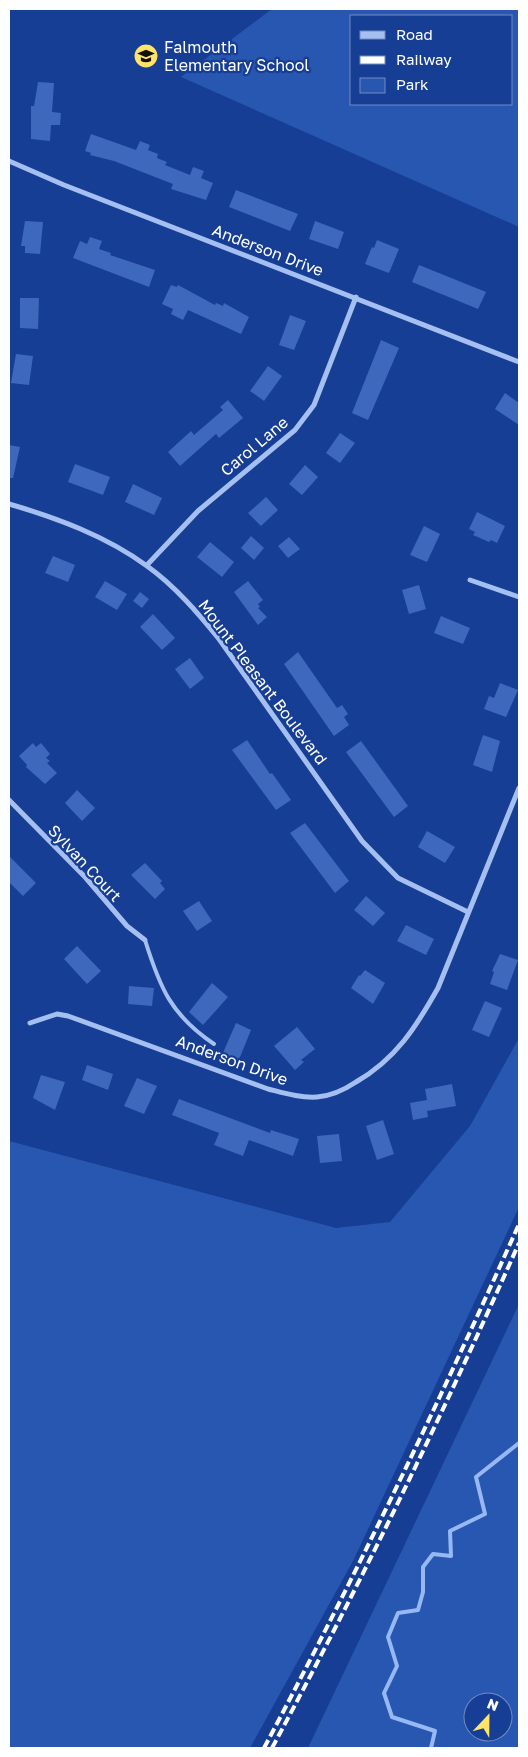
<svg xmlns="http://www.w3.org/2000/svg" width="528" height="1757" viewBox="0 0 528 1757" font-family="'Golos Text',sans-serif">
	<style>
		.green { fill: #2857b2; fill-rule: evenodd }
		.lines { fill: none; stroke-linecap: round; stroke-linejoin: round }
		.stream { stroke: #98b8f4; stroke-width: 4 }
		.building { fill: #3e68bb }
		.service { stroke: #a6bff1; stroke-width: 4 }
		.minor { stroke: #a6bff1; stroke-width: 5 }
		.rail { stroke: #fff; stroke-width: 4; stroke-dasharray: 9 4; stroke-linecap: butt }
		.labels { text-anchor: middle; stroke-width: 4.5; stroke-linejoin: round; paint-order: stroke }
		.poi-label { font-size: 16px; fill: #fff; stroke: #163e94; text-anchor: start }
		.street-label { font-size: 16px; fill: #fff; stroke: #163e94 }
	</style>
	<rect width="100%" height="100%" fill="#163e94"/>
	<!-- green -->
	<g class="green">
		<path d="M 272,9 L 519,9 L 519,227 L 181,77 ZM 352,16 L 512,16 L 512,104 L 352,104 Z"/>
		<path d="M 519,1038 L 519,1207 L 354,1559 L 250,1748 L 9,1748 L 9,1141 L 336,1228 L 390,1222 L 470,1126 Z"/>
		<path d="M 519,1304 L 519,1748 L 308,1748 ZM 473,1702 L 503,1702 L 503,1732 L 473,1732 Z"/>
	</g>
	<g class="lines">
		<!-- stream -->
		<path class="stream" d="M 431,1748 L 435,1731 L 392,1717 L 384,1693 L 397,1666 L 388,1637 L 398,1613 L 418,1610 L 423,1592 L 423,1567 L 433,1554 L 451,1556 L 450,1531 L 485,1514 L 476,1477 L 519,1443"/>
	</g>
	<!-- building -->
	<g class="building">
		<path d="M 38,82 L 54,83 L 52,112 L 61,113 L 60,125 L 51,125 L 50,141 L 31,139 L 31,106 L 34,106 Z"/>
		<path d="M 91,134 L 136,150 L 140,141 L 150,145 L 148,150 L 158,154 L 157,158 L 167,162 L 165,165 L 190,175 L 193,167 L 204,171 L 201,178 L 213,183 L 206,200 L 171,189 L 173,184 L 114,161 L 90,155 L 91,153 L 85,151 Z"/>
		<path d="M 236,190 L 298,214 L 290,231 L 229,207 Z"/>
		<path d="M 25,221 L 43,222 L 40,254 L 25,253 L 25,246 L 21,246 Z"/>
		<path d="M 315,221 L 344,232 L 338,249 L 309,239 Z"/>
		<path d="M 90,237 L 102,241 L 99,249 L 111,253 L 110,255 L 155,270 L 149,287 L 73,258 L 80,241 L 87,244 Z"/>
		<path d="M 377,240 L 399,249 L 389,273 L 365,264 L 372,247 L 374,248 Z"/>
		<path d="M 419,265 L 486,292 L 478,309 L 412,282 Z"/>
		<path d="M 171,285 L 177,287 L 178,285 L 215,305 L 216,303 L 223,306 L 224,303 L 249,317 L 241,334 L 188,310 L 183,320 L 171,314 L 173,309 L 162,304 Z"/>
		<path d="M 20,298 L 39,298 L 38,329 L 20,328 Z"/>
		<path d="M 290,315 L 306,321 L 294,350 L 279,345 Z"/>
		<path d="M 381,340 L 399,348 L 368,420 L 352,413 Z"/>
		<path d="M 16,354 L 33,356 L 29,385 L 11,383 Z"/>
		<path d="M 268,366 L 282,376 L 264,401 L 250,391 Z"/>
		<path d="M 505,393 L 519,403 L 519,425 L 495,409 Z"/>
		<path d="M 228,400 L 243,418 L 219,438 L 216,434 L 180,466 L 168,452 L 191,431 L 194,435 L 223,410 L 220,407 Z"/>
		<path d="M 340,433 L 355,443 L 340,463 L 326,453 Z"/>
		<path d="M 9,445 L 20,447 L 13,478 L 9,478 Z"/>
		<path d="M 75,464 L 110,477 L 103,495 L 68,482 Z"/>
		<path d="M 305,465 L 318,477 L 302,495 L 289,484 Z"/>
		<path d="M 133,484 L 162,498 L 154,515 L 125,502 Z"/>
		<path d="M 266,497 L 278,510 L 261,526 L 248,513 Z"/>
		<path d="M 477,512 L 505,526 L 497,543 L 491,540 L 489,542 L 473,535 L 475,532 L 469,529 Z"/>
		<path d="M 424,526 L 440,534 L 427,562 L 410,555 Z"/>
		<path d="M 251,536 L 264,548 L 254,560 L 241,548 Z"/>
		<path d="M 289,537 L 300,549 L 288,558 L 278,546 Z"/>
		<path d="M 210,542 L 234,562 L 222,577 L 197,557 Z"/>
		<path d="M 53,556 L 75,565 L 68,582 L 45,573 Z"/>
		<path d="M 105,581 L 127,594 L 117,610 L 95,597 Z"/>
		<path d="M 248,581 L 263,600 L 258,604 L 260,607 L 258,608 L 267,617 L 258,625 L 234,592 Z"/>
		<path d="M 419,585 L 426,609 L 409,614 L 402,590 Z"/>
		<path d="M 140,592 L 149,599 L 142,608 L 133,601 Z"/>
		<path d="M 153,614 L 175,638 L 162,650 L 140,627 Z"/>
		<path d="M 441,616 L 470,628 L 463,644 L 434,633 Z"/>
		<path d="M 298,652 L 337,708 L 342,705 L 348,714 L 344,717 L 349,725 L 334,736 L 284,664 Z"/>
		<path d="M 190,658 L 204,678 L 190,689 L 175,669 Z"/>
		<path d="M 500,683 L 518,690 L 506,717 L 484,709 L 489,696 L 494,698 Z"/>
		<path d="M 483,735 L 500,741 L 492,772 L 473,765 Z"/>
		<path d="M 247,740 L 270,774 L 272,773 L 291,800 L 276,810 L 232,750 Z"/>
		<path d="M 361,741 L 408,806 L 394,817 L 346,752 Z"/>
		<path d="M 33,743 L 36,747 L 41,743 L 50,754 L 46,758 L 50,761 L 47,763 L 57,773 L 45,784 L 26,767 L 27,765 L 19,756 Z"/>
		<path d="M 77,790 L 95,808 L 82,821 L 65,803 Z"/>
		<path d="M 305,823 L 349,881 L 335,893 L 290,833 Z"/>
		<path d="M 427,831 L 455,847 L 445,863 L 418,847 Z"/>
		<path d="M 9,856 L 36,883 L 23,896 L 9,882 Z"/>
		<path d="M 145,863 L 162,881 L 160,883 L 165,889 L 155,899 L 131,875 Z"/>
		<path d="M 366,896 L 385,913 L 373,926 L 354,910 Z"/>
		<path d="M 199,901 L 212,921 L 197,931 L 183,911 Z"/>
		<path d="M 406,925 L 434,939 L 426,955 L 397,941 Z"/>
		<path d="M 77,946 L 101,971 L 87,984 L 64,959 Z"/>
		<path d="M 500,954 L 518,960 L 507,990 L 490,984 L 494,972 L 492,971 Z"/>
		<path d="M 365,970 L 385,983 L 373,1004 L 351,988 L 359,975 L 360,976 Z"/>
		<path d="M 212,983 L 228,997 L 203,1025 L 189,1012 Z"/>
		<path d="M 129,986 L 154,988 L 152,1006 L 128,1004 Z"/>
		<path d="M 485,1001 L 502,1008 L 489,1037 L 472,1030 Z"/>
		<path d="M 236,1023 L 251,1030 L 238,1062 L 222,1055 Z"/>
		<path d="M 297,1027 L 315,1049 L 301,1060 L 304,1062 L 295,1070 L 274,1046 Z"/>
		<path d="M 87,1065 L 113,1074 L 108,1090 L 82,1080 Z"/>
		<path d="M 41,1075 L 65,1082 L 55,1110 L 33,1098 Z"/>
		<path d="M 137,1078 L 157,1086 L 144,1114 L 124,1106 Z"/>
		<path d="M 452,1084 L 456,1106 L 427,1111 L 428,1117 L 413,1120 L 410,1103 L 427,1100 L 425,1089 Z"/>
		<path d="M 179,1099 L 270,1133 L 271,1130 L 299,1139 L 293,1156 L 249,1140 L 243,1156 L 214,1145 L 219,1133 L 172,1115 Z"/>
		<path d="M 383,1120 L 394,1154 L 377,1160 L 366,1126 Z"/>
		<path d="M 339,1134 L 342,1161 L 320,1163 L 317,1136 Z"/>
	</g>
	<g class="lines">
		<!-- service -->
		<path class="service" d="M 145,940 C 160,988 171,1015 214,1044"/>
		<!-- minor -->
		<g class="minor">
			<path d="M 9,161 L 64,185 L 519,362"/>
			<path d="M 9,504 C 57,518 106,536 147,566 C 175,586 198,613 219,639 L 362,841 L 398,878 L 468,912"/>
			<path d="M 147,565 L 198,511 L 295,430 L 314,405 L 356,297"/>
			<path d="M 470,580 L 519,597"/>
			<path d="M 9,800 L 85,877 L 127,926 L 145,940"/>
			<path d="M 30,1023 L 57,1014 L 68,1016 L 268,1089 C 284,1093 300,1098 317,1097 C 332,1096 344,1090 356,1082 C 396,1059 416,1027 438,988 L 519,788"/>
		</g>
		<!-- rail -->
		<g class="rail">
			<path d="M 264,1748 C 356,1575 439,1403 519,1224"/>
			<path d="M 272,1748 C 361,1583 443,1414 519,1243"/>
		</g>
	</g>
	<!-- icons -->
	<defs>
		<symbol id="school-disc" viewBox="-11 -11 22 22"><circle r="9.5" fill="#ffe466" stroke="#163e94"/><path d="M0-5L7-2L0 1L-7-2ZM-4 1L0 2.5L4 1V4Q0 6-4 4Z" fill="#111"/></symbol>
	</defs>
	<g fill-rule="evenodd">
		<use href="#school-disc" x="132" y="42" width="28" height="28"/>
	</g>
	<g class="labels">
		<!-- poi labels -->
		<g class="poi-label">
			<text x="164" y="53">Falmouth<tspan x="164" dy="18">Elementary School</tspan></text>
		</g>
		<!-- street labels -->
		<g class="street-label">
			<text transform="translate(268 250) rotate(21)" y="6">Anderson Drive</text>
			<text transform="translate(254 446) rotate(-40)" y="6">Carol Lane</text>
			<text transform="translate(263 682) rotate(53)" y="6">Mount Pleasant Boulevard</text>
			<text transform="translate(85 863) rotate(47)" y="6">Sylvan Court</text>
			<text transform="translate(232 1060) rotate(20)" y="6">Anderson Drive</text>
		</g>
	</g>
	<!-- border -->
	<rect width="528" height="1757" fill="none" stroke="#ffffff" stroke-width="20"/>
	<!-- legend -->
	<rect x="350" y="15" width="162" height="90" fill="#163e94" stroke="#738bbf"/>
	<rect x="360" y="31" width="25" height="8" fill="#a6bff1" stroke="#738bbf"/>
	<text x="396" y="40" font-size="15" fill="#ffffff">Road</text>
	<rect x="360" y="56" width="25" height="8" fill="#ffffff" stroke="#738bbf"/>
	<text x="396" y="65" font-size="15" fill="#ffffff">Railway</text>
	<rect x="360" y="78" width="25" height="15" fill="#2857b2" stroke="#738bbf"/>
	<text x="396" y="90" font-size="15" fill="#ffffff">Park</text>
	<!-- north arrow -->
	<g transform="translate(488 1717) rotate(22)"><circle r="24" fill="#163e94" stroke="#738bbf"/>
	<path d="M0-4L9 19L0 12L-9 19Z" fill="#ffe466"/>
	<text y="-8" font-size="14" font-weight="bold" text-anchor="middle" fill="#ffffff">N</text>
	</g>
</svg>
